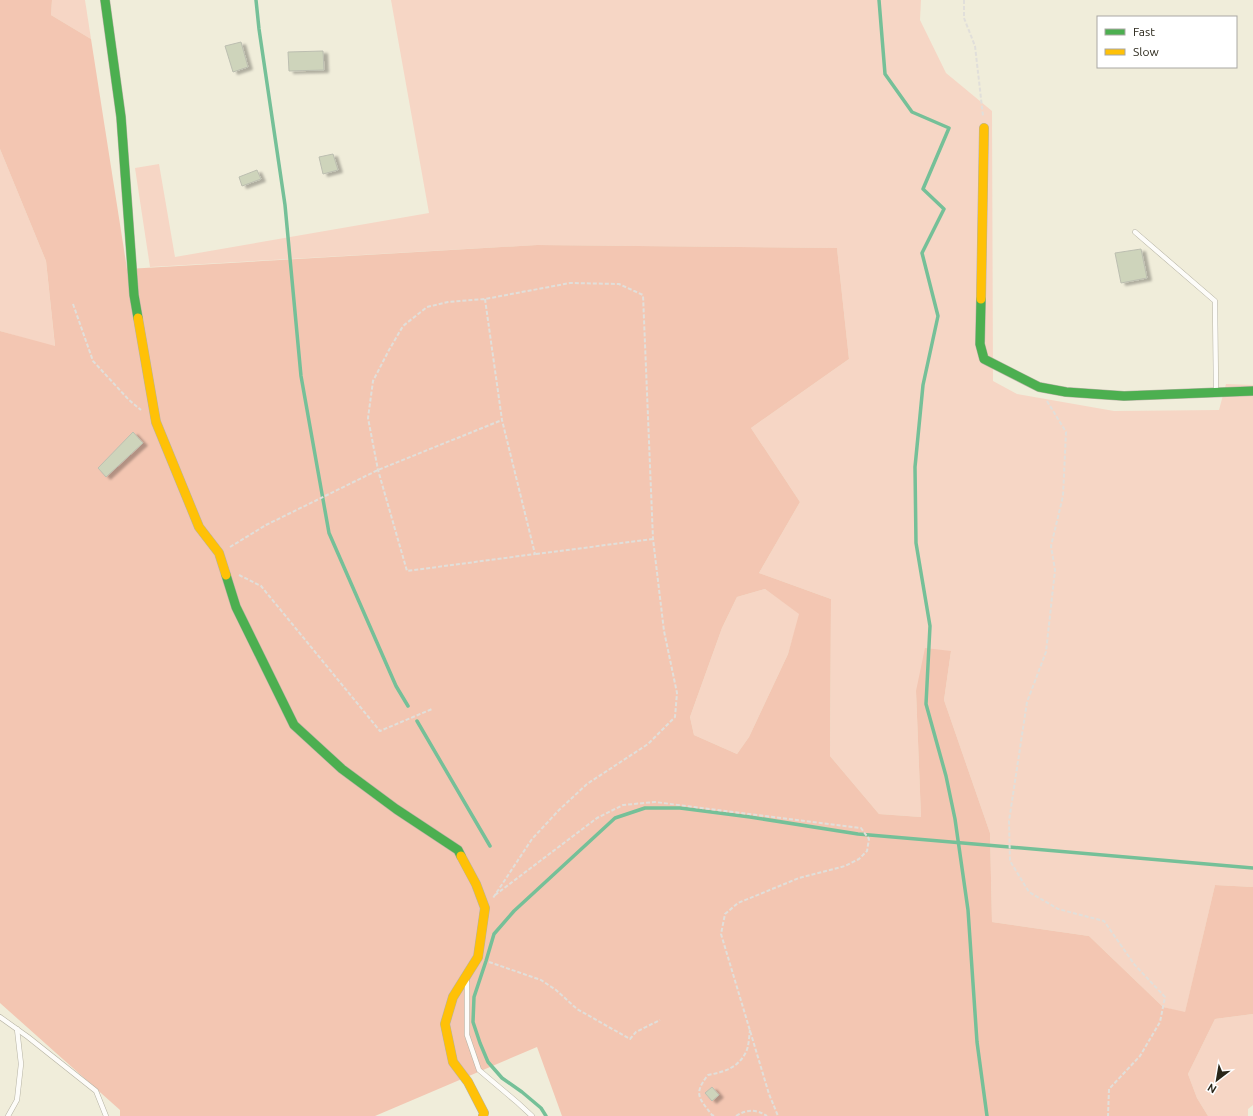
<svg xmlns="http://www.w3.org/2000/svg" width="1253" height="1116" viewBox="0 0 1253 1116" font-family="Ubuntu,sans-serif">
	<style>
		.green { fill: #f6d6c5 }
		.forest { fill: #f3c6b2; fill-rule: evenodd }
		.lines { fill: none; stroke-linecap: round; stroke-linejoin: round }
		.stream { stroke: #75c098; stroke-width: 3.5 }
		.building { fill: #ced4bb; stroke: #bcbeb0; filter: url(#shadow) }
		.lane-casing { stroke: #b5b2a3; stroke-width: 5.5 }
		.fast-casing { stroke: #b5b2a3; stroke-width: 10 }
		.slow-casing { stroke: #b5b2a3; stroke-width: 10 }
		.path { stroke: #e1dfda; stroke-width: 2; stroke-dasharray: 4 2; stroke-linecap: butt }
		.lane { stroke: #fdfcf9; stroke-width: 4.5 }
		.fast { stroke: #4caf50; stroke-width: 9 }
		.slow { stroke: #ffc107; stroke-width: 9 }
	</style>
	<defs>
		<filter id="shadow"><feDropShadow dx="4.5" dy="2.5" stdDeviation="1" flood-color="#0004"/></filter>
	</defs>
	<rect width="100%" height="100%" fill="#f0edda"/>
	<!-- green -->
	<g class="green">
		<path d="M 52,0 L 85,0 L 91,39 L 51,15 Z"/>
		<path d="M 391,0 L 921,0 L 920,20 L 946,73 L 992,111 L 993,381 L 1017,394 L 1114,411 L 1219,410 L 1226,384 L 1253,385 L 1253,887 L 1215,885 L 1185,1013 L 1163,1007 L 1089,936 L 992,922 L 990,833 L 944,700 L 951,651 L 916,691 L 921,817 L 879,814 L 830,756 L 831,599 L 759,573 L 800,502 L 751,428 L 849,359 L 837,248 L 537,245 L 150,267 L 135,168 L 159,164 L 175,257 L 429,213 Z"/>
		<path d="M 0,149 L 46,261 L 55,347 L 0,331 Z"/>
		<path d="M 765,589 L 800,614 L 788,654 L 749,737 L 737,754 L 694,735 L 690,717 L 722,628 L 737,597 Z"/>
		<path d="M 1253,1014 L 1253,1105 L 1248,1109 L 1248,1116 L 1208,1116 L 1197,1098 L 1188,1074 L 1215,1019 Z"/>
	</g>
	<!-- forest -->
	<path class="forest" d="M 0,0 L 52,0 L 51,15 L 91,39 L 127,269 L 537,245 L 837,248 L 849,359 L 751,428 L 800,502 L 759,573 L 831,599 L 830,756 L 879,814 L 921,817 L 916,691 L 925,648 L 951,651 L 944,700 L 990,833 L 992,922 L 1089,936 L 1163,1007 L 1185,1012 L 1215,885 L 1253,887 L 1253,1014 L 1215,1019 L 1188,1074 L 1197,1098 L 1208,1116 L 562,1116 L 537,1047 L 375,1116 L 120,1116 L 120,1110 L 0,1003 L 0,331 L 55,346 L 46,261 L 0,149 ZM 765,589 L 799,614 L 788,654 L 749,737 L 737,754 L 694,735 L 690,717 L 722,628 L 737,597 Z"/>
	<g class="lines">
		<!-- stream -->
		<g class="stream">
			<path d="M 256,0 L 259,29 L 285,205 L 301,376 L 329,533 L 396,686 L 408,706"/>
			<path d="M 879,0 L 885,74 L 912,112 L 949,128 L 923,189 L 944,209 L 922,253 L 938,316 L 923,385 L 915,467 L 916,543 L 930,626 L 926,704 L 946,776 L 955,819 L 968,910 L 977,1042 L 987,1116"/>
			<path d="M 417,721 L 490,846"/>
			<path d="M 546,1116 L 541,1108 L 522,1092 L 502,1078 L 488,1062 L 480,1043 L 473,1022 L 474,997 L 486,961 L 494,934 L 514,911 L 615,818 L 645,808 L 680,808 L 750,817 L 858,834 L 1253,868"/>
		</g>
	</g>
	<!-- building -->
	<g class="building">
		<path d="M 241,42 L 248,67 L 233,72 L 225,46 Z"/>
		<path d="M 323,51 L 324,70 L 289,71 L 288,52 Z"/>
		<path d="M 333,154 L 338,170 L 323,174 L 319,157 Z"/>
		<path d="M 257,170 L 261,179 L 242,186 L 239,177 Z"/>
		<path d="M 1141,249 L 1147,278 L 1121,283 L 1115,253 Z"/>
		<path d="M 133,432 L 143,443 L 106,477 L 98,468 Z"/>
		<path d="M 712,1087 L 719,1095 L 712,1101 L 705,1093 Z"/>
	</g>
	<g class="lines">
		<defs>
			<g id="lane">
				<path d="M 1135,232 L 1215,301 L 1216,391"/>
				<path d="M 467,982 L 467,1035 L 479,1070 L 518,1103 L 532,1116"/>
				<path d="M 0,1017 L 28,1037 L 96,1091 L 106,1116"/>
				<path d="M 8,1116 L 17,1100 L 21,1064 L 17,1029"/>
			</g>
			<g id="fast">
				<path d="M 105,0 L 121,117 L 134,295 L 138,318"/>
				<path d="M 981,299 L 980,344 L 984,359 L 1039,387 L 1066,392 L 1124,396 L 1253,391"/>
				<path d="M 226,575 L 236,607 L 294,725 L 342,769 L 396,809 L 458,850 L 461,856"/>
			</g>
			<g id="slow">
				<path d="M 981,299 L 984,128"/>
				<path d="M 138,318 L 156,422 L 199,527 L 219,553 L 226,575"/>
				<path d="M 461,856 L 476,884 L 485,908 L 478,957 L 453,997 L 445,1024 L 453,1062 L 468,1082 L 484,1113 L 483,1116"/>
			</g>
		</defs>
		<!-- lane casing -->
		<use href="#lane" class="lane-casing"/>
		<!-- fast casing -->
		<use href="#fast" class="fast-casing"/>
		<!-- slow casing -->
		<use href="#slow" class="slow-casing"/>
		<!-- path -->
		<g class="path">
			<path d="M 964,0 L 964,18 L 975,46 L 983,116"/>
			<path d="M 485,299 L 502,420 L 535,554 L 407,571 L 378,470 L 368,418 L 373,381 L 389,350 L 403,326 L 427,307 L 448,302 L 485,299 L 570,283 L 619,284 L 643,295 L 653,539 L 664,631 L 677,693 L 675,717 L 648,744 L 587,784 L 559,810 L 532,839 L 493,898"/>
			<path d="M 73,304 L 93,361 L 129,400 L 141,410"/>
			<path d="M 1047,401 L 1066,432 L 1063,496 L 1051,546 L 1055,570 L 1046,652 L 1027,702 L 1009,821 L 1010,861 L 1029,892 L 1058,909 L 1104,921 L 1134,964 L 1165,997 L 1160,1022 L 1140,1056 L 1109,1089 L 1108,1116"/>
			<path d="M 230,547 L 266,525 L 378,470 L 502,420"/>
			<path d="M 536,554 L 653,539"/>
			<path d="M 239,575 L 261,586 L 380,731 L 432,709"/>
			<path d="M 495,895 L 597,818 L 623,805 L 655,802 L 861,828 L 869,839 L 867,851 L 859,859 L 845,866 L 799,878 L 738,903 L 725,914 L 721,934 L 769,1094 L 778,1116"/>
			<path d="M 489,962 L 541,980 L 556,990 L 577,1009 L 630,1039 L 636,1032 L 660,1020"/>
			<path d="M 714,1116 L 712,1115 C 699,1098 693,1094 708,1075 C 724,1072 738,1068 746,1052 C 749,1046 749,1037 750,1030"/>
			<path d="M 736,1116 C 747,1109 756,1109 767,1116"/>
		</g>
		<!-- lane -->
		<use href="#lane" class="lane"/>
		<!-- fast -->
		<use href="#fast" class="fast"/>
		<!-- slow -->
		<use href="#slow" class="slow"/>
	</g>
	<!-- legend -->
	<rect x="1097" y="16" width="140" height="52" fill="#ffffff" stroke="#a9a8a3"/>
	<rect x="1105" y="29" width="20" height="6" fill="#4caf50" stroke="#a9a8a3"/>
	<text x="1133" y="36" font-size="12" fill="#292619">Fast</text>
	<rect x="1105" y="49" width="20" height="6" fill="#ffc107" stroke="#a9a8a3"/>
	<text x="1133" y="56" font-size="12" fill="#292619">Slow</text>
	<!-- north arrow -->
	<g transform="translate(1217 1080) rotate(211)" stroke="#ffffff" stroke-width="3" paint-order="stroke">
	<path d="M0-3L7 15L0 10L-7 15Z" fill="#292619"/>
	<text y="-6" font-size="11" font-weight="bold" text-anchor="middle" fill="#292619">N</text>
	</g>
</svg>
